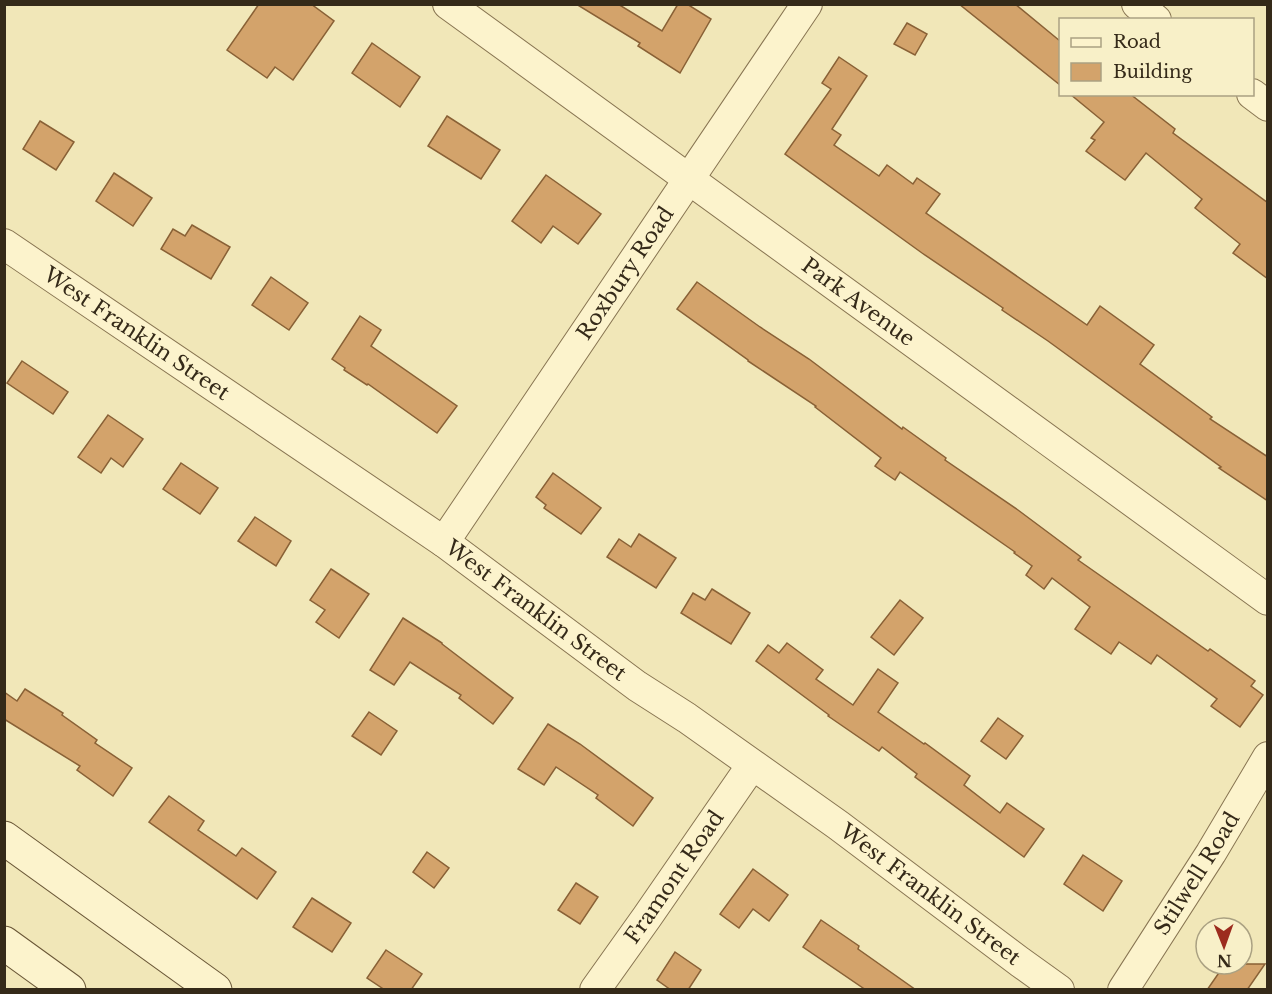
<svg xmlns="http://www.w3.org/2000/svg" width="1272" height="994" viewBox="0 0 1272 994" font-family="'Libre Baskerville',serif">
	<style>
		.building { fill: #d3a36b; stroke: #896136; stroke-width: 1.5 }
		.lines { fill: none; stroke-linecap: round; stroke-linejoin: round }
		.street-casing { stroke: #887552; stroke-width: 32 }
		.secondary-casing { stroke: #695636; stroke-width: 35 }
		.street { stroke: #fcf3cc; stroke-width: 30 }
		.secondary { stroke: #fcf3cc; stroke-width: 33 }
		.labels { text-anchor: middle; stroke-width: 6; stroke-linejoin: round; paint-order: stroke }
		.street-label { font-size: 21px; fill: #352a19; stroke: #f8f0c8 }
	</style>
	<rect width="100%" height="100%" fill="#f1e7b8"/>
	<!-- building -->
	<g class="building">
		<path d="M 259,4 L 311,4 L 334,21 L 293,80 L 275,67 L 267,78 L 227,50 Z"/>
		<path d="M 576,4 L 618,4 L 662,31 L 678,4 L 687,4 L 711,19 L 680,73 L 638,46 L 640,43 Z"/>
		<path d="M 959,4 L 1015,4 L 1060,41 L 1060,85 Z"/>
		<path d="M 907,23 L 927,34 L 915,55 L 894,44 Z"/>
		<path d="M 372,43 L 420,77 L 400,107 L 352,73 Z"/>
		<path d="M 839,57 L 867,76 L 832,129 L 841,135 L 834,145 L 879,176 L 887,165 L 913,184 L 917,178 L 940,194 L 926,213 L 1087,325 L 1100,306 L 1154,345 L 1140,364 L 1208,414 L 1212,417 L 1210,419 L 1268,457 L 1268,501 L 1219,468 L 1221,467 L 1048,341 L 1002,310 L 1003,308 L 922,253 L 785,154 L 831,89 L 822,83 Z"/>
		<path d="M 1070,94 L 1130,94 L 1175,129 L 1173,133 L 1268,203 L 1268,279 L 1233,253 L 1240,244 L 1195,208 L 1202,199 L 1146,153 L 1125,180 L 1086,151 L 1095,140 L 1091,138 L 1104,122 Z"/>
		<path d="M 447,116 L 500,150 L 481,179 L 428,146 Z"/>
		<path d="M 40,121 L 74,142 L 56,170 L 23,149 Z"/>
		<path d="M 114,173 L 152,198 L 133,226 L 96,201 Z"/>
		<path d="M 546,175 L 601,214 L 578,244 L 553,226 L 541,243 L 512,221 Z"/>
		<path d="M 192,225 L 230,247 L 211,279 L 161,249 L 173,229 L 185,236 Z"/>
		<path d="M 271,277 L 308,303 L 289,330 L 252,305 Z"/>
		<path d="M 697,282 L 760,327 L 809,359 L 902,429 L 903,427 L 946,458 L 945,460 L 1018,510 L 1081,557 L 1078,560 L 1208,651 L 1210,649 L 1255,681 L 1251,686 L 1263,695 L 1240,727 L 1211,706 L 1217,699 L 1157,655 L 1151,664 L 1119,642 L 1111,654 L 1075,629 L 1090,607 L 1052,578 L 1044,589 L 1026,575 L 1032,566 L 1014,553 L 1015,552 L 900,472 L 895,480 L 875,466 L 881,458 L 815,407 L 816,406 L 748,361 L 748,360 L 677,309 Z"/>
		<path d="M 360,316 L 381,330 L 371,346 L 457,406 L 437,433 L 368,384 L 367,385 L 344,370 L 345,368 L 332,359 Z"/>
		<path d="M 22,361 L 68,392 L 53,414 L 7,383 Z"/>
		<path d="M 108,415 L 143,439 L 123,467 L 111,458 L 101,473 L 78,457 Z"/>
		<path d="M 181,463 L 218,488 L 200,514 L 163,489 Z"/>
		<path d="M 553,473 L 601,508 L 581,534 L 544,508 L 546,505 L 536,497 Z"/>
		<path d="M 255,517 L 291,541 L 276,566 L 238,541 Z"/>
		<path d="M 639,534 L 676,558 L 656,588 L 607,557 L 619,539 L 631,547 Z"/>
		<path d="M 331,569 L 369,594 L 339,638 L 316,622 L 325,610 L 310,600 Z"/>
		<path d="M 712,589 L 750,613 L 731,644 L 681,613 L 693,593 L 705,600 Z"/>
		<path d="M 900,600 L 923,618 L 894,655 L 871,637 Z"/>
		<path d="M 403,618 L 442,643 L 442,644 L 513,698 L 493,724 L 459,698 L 461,695 L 410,662 L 394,685 L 370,670 Z"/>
		<path d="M 787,643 L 823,670 L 816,679 L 853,705 L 878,669 L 898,683 L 878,712 L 924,744 L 925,743 L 970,776 L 964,785 L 1000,813 L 1007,803 L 1044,829 L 1024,857 L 915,777 L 917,774 L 882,747 L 879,751 L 828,716 L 829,715 L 756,661 L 768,645 L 779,653 Z"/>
		<path d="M 25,689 L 63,713 L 62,715 L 97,740 L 95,743 L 132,768 L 113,796 L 77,770 L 80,766 L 4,719 L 4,692 L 17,701 Z"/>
		<path d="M 369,712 L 397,731 L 381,755 L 352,736 Z"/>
		<path d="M 998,718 L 1023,736 L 1006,759 L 981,741 Z"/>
		<path d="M 548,724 L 580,744 L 653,798 L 633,826 L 596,798 L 598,795 L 556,767 L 544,785 L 518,769 Z"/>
		<path d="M 169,796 L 204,821 L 198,830 L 236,856 L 242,848 L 276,872 L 257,899 L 149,822 Z"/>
		<path d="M 427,852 L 449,868 L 434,888 L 413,872 Z"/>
		<path d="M 1083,855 L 1122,881 L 1103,911 L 1064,884 Z"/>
		<path d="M 753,869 L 788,895 L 769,921 L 753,909 L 739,928 L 720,914 Z"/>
		<path d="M 576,883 L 598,897 L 580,924 L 558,910 Z"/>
		<path d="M 312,898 L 351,923 L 332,952 L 293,927 Z"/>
		<path d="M 821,920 L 859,946 L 858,949 L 916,990 L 866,990 L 803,947 Z"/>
		<path d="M 386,950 L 422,974 L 411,990 L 385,990 L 367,978 Z"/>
		<path d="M 675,952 L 701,970 L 688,990 L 671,990 L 657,980 Z"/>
		<path d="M 1225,964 L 1265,964 L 1247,990 L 1207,990 Z"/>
	</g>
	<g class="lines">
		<defs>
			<g id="street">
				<path id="s1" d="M 448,4 L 1268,600"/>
				<path d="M 1137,4 L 1156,20"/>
				<path d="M 1252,94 L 1268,106"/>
				<path id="s2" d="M 4,244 L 444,542 L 637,686 L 687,718 L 838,825 L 1020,962 L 1059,990"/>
				<path id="s3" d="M 444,542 L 807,4"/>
				<path id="s4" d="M 595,990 L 647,917 L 752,765"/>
				<path id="s5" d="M 1123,990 L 1211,853 L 1268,757"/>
			</g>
			<g id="secondary">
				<path d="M 4,838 L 215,990"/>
				<path d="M 4,943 L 69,990"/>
			</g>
		</defs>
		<!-- street casing -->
		<use href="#street" class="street-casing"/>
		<!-- secondary casing -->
		<use href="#secondary" class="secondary-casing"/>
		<!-- street -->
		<use href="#street" class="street"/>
		<!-- secondary -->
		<use href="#secondary" class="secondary"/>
	</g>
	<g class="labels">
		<!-- street labels -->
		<g class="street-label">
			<text dy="7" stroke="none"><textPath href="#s3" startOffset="324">Roxbury Road</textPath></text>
			<text dy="7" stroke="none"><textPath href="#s1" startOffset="507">Park Avenue</textPath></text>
			<text dy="7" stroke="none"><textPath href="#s2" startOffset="160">West Franklin Street</textPath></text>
			<text dy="7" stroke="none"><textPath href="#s2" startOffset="646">West Franklin Street</textPath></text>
			<text dy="7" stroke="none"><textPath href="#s5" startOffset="138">Stilwell Road</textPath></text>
			<text dy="7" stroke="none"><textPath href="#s4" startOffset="138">Framont Road</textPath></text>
			<text dy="7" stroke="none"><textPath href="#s2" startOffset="1132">West Franklin Street</textPath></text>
		</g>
	</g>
	<!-- border -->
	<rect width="1272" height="994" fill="none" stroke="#352a19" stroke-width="12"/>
	<!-- legend -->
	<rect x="1059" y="18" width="195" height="78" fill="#f8f0c8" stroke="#aaa182" stroke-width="1.5"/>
	<rect x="1071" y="38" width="30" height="9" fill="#fcf3cc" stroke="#aaa182" stroke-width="1.5"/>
	<text x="1113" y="48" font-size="18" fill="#352a19">Road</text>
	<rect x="1071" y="63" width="30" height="18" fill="#d3a36b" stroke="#aaa182" stroke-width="1.5"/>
	<text x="1113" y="78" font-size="18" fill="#352a19">Building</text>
	<!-- north arrow -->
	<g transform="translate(1224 946) rotate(179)"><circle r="28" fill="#f8f0c8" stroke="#aaa182" stroke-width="1.5"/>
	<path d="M0-4.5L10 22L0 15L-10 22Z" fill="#9c2c1e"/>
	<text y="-9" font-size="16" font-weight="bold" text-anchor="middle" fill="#352a19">N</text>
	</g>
</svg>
